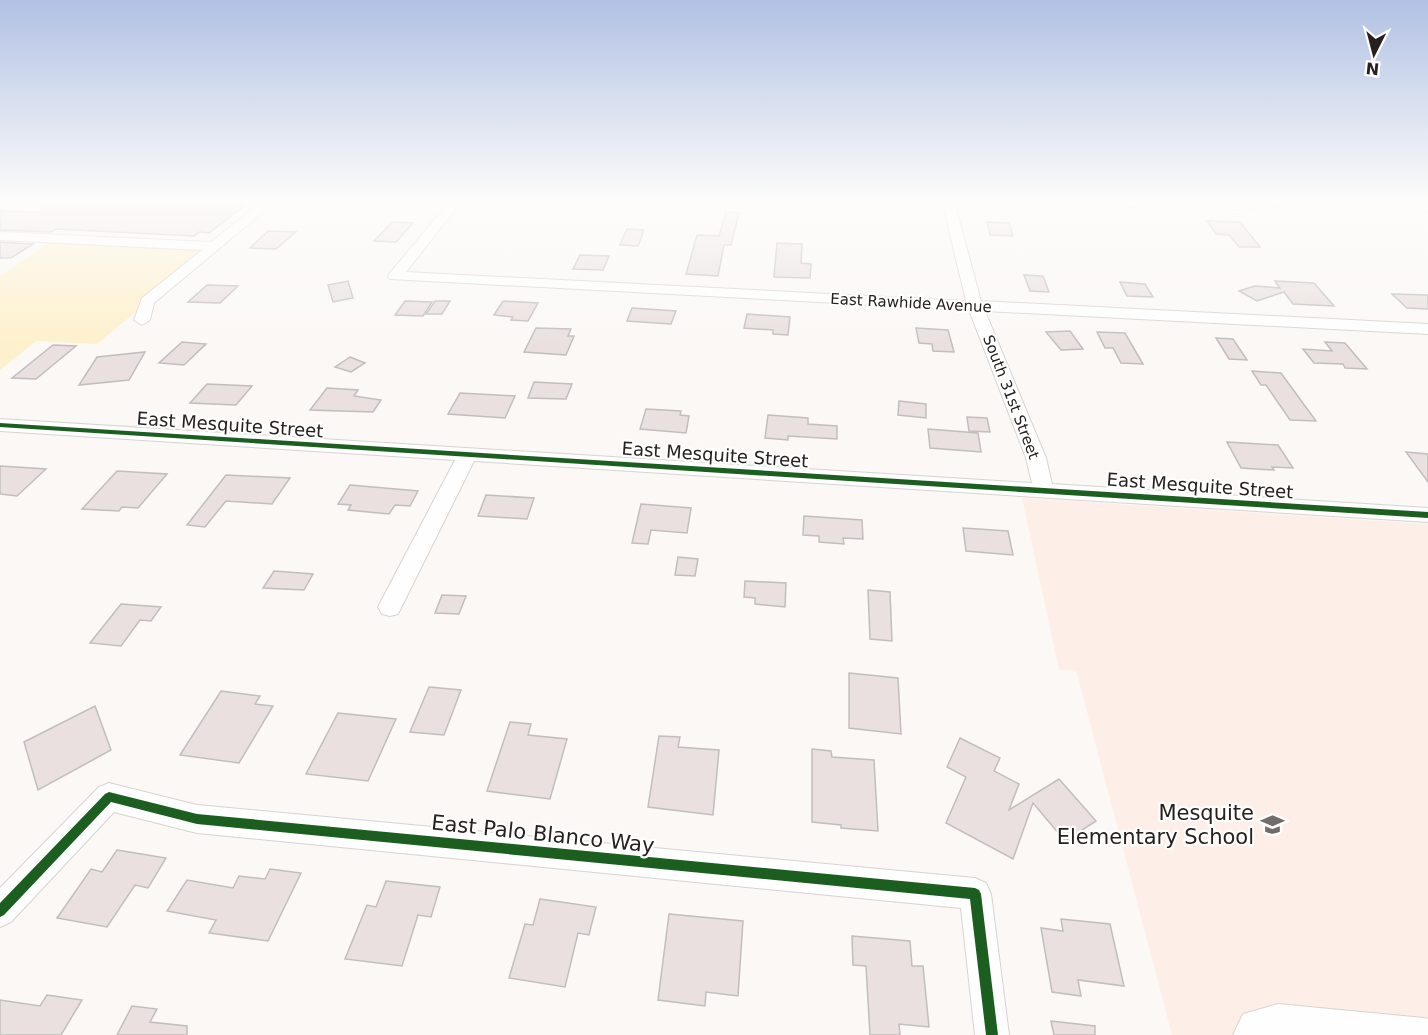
<svg xmlns="http://www.w3.org/2000/svg" width="1428" height="1035" viewBox="0 0 1428 1035" font-family="'DejaVu Sans',sans-serif">
	<style>
		.built { fill: #fdefe8 }
		.green { fill: #fdf0cc }
		.building { fill: #e9e0df; stroke: #c2bebd; stroke-width: 1.5 }
		.lines { fill: none; stroke-linecap: round; stroke-linejoin: round }
		.minor-casing { stroke: #d8d3d1; stroke-width: 2 }
		.minor { fill: #fefefe; fill-rule: evenodd }
		.cycleway-casing { stroke: #fff; stroke-width: 3 }
		.cycleway { fill: #1b5e20; fill-rule: evenodd }
		.labels { text-anchor: middle; stroke-width: 4.5; stroke-linejoin: round; paint-order: stroke }
		.far-street-label { font-size: 15px; fill: #26201e; stroke: #fff }
		.street-label { font-size: 18px; fill: #26201e; stroke: #fff }
		.near-poi-label { font-size: 21px; fill: #26201e; stroke: #fff; text-anchor: end }
		.near-street-label { font-size: 21px; fill: #26201e; stroke: #fff }
	</style>
	<rect width="100%" height="100%" fill="#fbf8f6"/>
	<!-- built -->
	<path class="built" d="M 1022,498 L 1428,524 L 1428,1035 L 1172,1035 L 1076,670 L 1059,670 Z"/>
	<!-- green -->
	<path class="green" d="M 54,239 L 215,246 L 97,344 L 36,341 L 0,370 L 0,276 Z"/>
	<!-- building -->
	<g class="building">
		<path d="M 43,201 L 250,201 L 209,233 L 199,232 L 194,236 L 56,229 L 51,232 L 0,230 L 0,211 L 42,212 Z"/>
		<path d="M 726,212 L 739,213 L 731,245 L 724,245 L 718,276 L 686,274 L 697,235 L 719,236 Z"/>
		<path d="M 1207,221 L 1240,222 L 1260,247 L 1239,247 L 1229,235 L 1216,234 Z"/>
		<path d="M 392,222 L 413,223 L 396,242 L 374,241 Z"/>
		<path d="M 987,222 L 1009,223 L 1013,236 L 990,235 Z"/>
		<path d="M 627,229 L 644,230 L 638,246 L 620,245 Z"/>
		<path d="M 268,231 L 296,232 L 276,249 L 250,248 Z"/>
		<path d="M 0,242 L 33,244 L 11,258 L 0,258 Z"/>
		<path d="M 777,243 L 802,244 L 801,263 L 811,264 L 810,278 L 774,277 Z"/>
		<path d="M 580,255 L 609,256 L 603,270 L 573,269 Z"/>
		<path d="M 1024,275 L 1043,276 L 1049,292 L 1030,291 Z"/>
		<path d="M 348,281 L 353,298 L 333,302 L 328,285 Z"/>
		<path d="M 1275,281 L 1314,283 L 1334,306 L 1293,304 L 1284,292 L 1257,301 L 1239,291 L 1255,286 L 1280,288 Z"/>
		<path d="M 1120,282 L 1145,284 L 1153,297 L 1127,296 Z"/>
		<path d="M 207,285 L 238,286 L 220,303 L 188,302 Z"/>
		<path d="M 1392,294 L 1428,295 L 1428,309 L 1407,308 Z"/>
		<path d="M 405,301 L 432,302 L 423,316 L 395,315 Z"/>
		<path d="M 435,301 L 450,301 L 442,314 L 426,314 Z"/>
		<path d="M 503,301 L 538,303 L 528,321 L 511,320 L 513,317 L 494,315 Z"/>
		<path d="M 632,308 L 676,311 L 671,324 L 627,321 Z"/>
		<path d="M 747,314 L 790,317 L 788,335 L 773,334 L 773,330 L 744,328 Z"/>
		<path d="M 536,328 L 571,329 L 568,336 L 574,336 L 566,355 L 524,352 Z"/>
		<path d="M 916,328 L 948,330 L 954,352 L 933,351 L 932,344 L 919,343 Z"/>
		<path d="M 1070,331 L 1083,349 L 1061,350 L 1046,332 Z"/>
		<path d="M 1097,332 L 1125,333 L 1143,364 L 1121,363 L 1113,348 L 1105,348 Z"/>
		<path d="M 1216,338 L 1233,339 L 1247,360 L 1229,359 Z"/>
		<path d="M 182,342 L 206,344 L 184,365 L 159,363 Z"/>
		<path d="M 1325,342 L 1345,343 L 1367,369 L 1345,368 L 1343,364 L 1314,363 L 1303,349 L 1332,351 Z"/>
		<path d="M 53,345 L 76,346 L 36,379 L 12,378 Z"/>
		<path d="M 145,352 L 129,380 L 79,385 L 97,357 Z"/>
		<path d="M 350,357 L 365,363 L 351,372 L 335,367 Z"/>
		<path d="M 1252,371 L 1281,373 L 1316,421 L 1290,420 L 1266,385 L 1261,385 Z"/>
		<path d="M 534,382 L 552,383 L 572,384 L 566,399 L 528,398 Z"/>
		<path d="M 207,384 L 252,386 L 236,405 L 190,403 Z"/>
		<path d="M 327,388 L 358,390 L 354,396 L 381,400 L 373,412 L 310,410 Z"/>
		<path d="M 460,393 L 515,396 L 505,418 L 448,414 Z"/>
		<path d="M 899,401 L 926,404 L 926,418 L 898,415 Z"/>
		<path d="M 646,409 L 681,411 L 680,415 L 689,416 L 686,433 L 640,429 Z"/>
		<path d="M 768,415 L 808,418 L 808,424 L 837,426 L 837,439 L 788,436 L 788,440 L 765,438 Z"/>
		<path d="M 967,417 L 987,418 L 990,432 L 969,431 Z"/>
		<path d="M 928,429 L 978,433 L 981,452 L 930,448 Z"/>
		<path d="M 1227,442 L 1278,445 L 1293,468 L 1272,467 L 1274,470 L 1241,468 Z"/>
		<path d="M 1406,452 L 1428,454 L 1428,482 Z"/>
		<path d="M 0,466 L 46,469 L 17,496 L 0,494 Z"/>
		<path d="M 117,471 L 167,474 L 138,508 L 122,507 L 119,511 L 82,509 Z"/>
		<path d="M 226,475 L 290,478 L 272,504 L 226,501 L 205,527 L 187,525 Z"/>
		<path d="M 350,485 L 418,491 L 410,506 L 395,505 L 389,514 L 348,510 L 351,505 L 338,504 Z"/>
		<path d="M 486,495 L 534,498 L 527,519 L 478,516 Z"/>
		<path d="M 641,504 L 691,508 L 687,533 L 651,530 L 648,544 L 632,543 Z"/>
		<path d="M 804,516 L 862,520 L 863,539 L 843,538 L 844,544 L 819,542 L 819,536 L 803,535 Z"/>
		<path d="M 963,528 L 1008,531 L 1013,555 L 966,551 Z"/>
		<path d="M 678,557 L 698,559 L 695,576 L 675,575 Z"/>
		<path d="M 274,571 L 313,574 L 304,590 L 263,588 Z"/>
		<path d="M 745,581 L 786,583 L 785,607 L 755,604 L 755,598 L 744,597 Z"/>
		<path d="M 868,590 L 890,592 L 892,641 L 870,639 Z"/>
		<path d="M 442,595 L 466,596 L 459,614 L 435,613 Z"/>
		<path d="M 121,604 L 161,607 L 151,621 L 140,620 L 121,646 L 90,643 Z"/>
		<path d="M 849,673 L 898,678 L 901,734 L 849,728 Z"/>
		<path d="M 429,687 L 461,690 L 444,735 L 410,732 Z"/>
		<path d="M 221,691 L 260,696 L 255,704 L 273,706 L 239,763 L 180,755 Z"/>
		<path d="M 95,706 L 111,750 L 38,790 L 24,742 Z"/>
		<path d="M 338,713 L 396,719 L 368,781 L 306,774 Z"/>
		<path d="M 510,722 L 531,724 L 528,735 L 567,739 L 550,799 L 487,791 Z"/>
		<path d="M 659,736 L 680,737 L 678,747 L 719,750 L 713,815 L 648,807 Z"/>
		<path d="M 960,738 L 1000,758 L 994,771 L 1019,784 L 1009,810 L 1059,779 L 1096,821 L 1065,841 L 1033,803 L 1013,859 L 946,823 L 966,777 L 947,767 Z"/>
		<path d="M 812,749 L 831,751 L 832,757 L 874,760 L 878,831 L 841,828 L 841,825 L 812,822 Z"/>
		<path d="M 117,850 L 166,858 L 148,888 L 135,885 L 107,927 L 57,918 L 91,869 L 102,872 Z"/>
		<path d="M 270,869 L 301,873 L 268,941 L 209,933 L 216,920 L 167,911 L 187,880 L 233,888 L 239,876 L 265,879 Z"/>
		<path d="M 386,881 L 440,887 L 431,917 L 418,915 L 402,966 L 345,959 L 367,905 L 376,907 Z"/>
		<path d="M 540,899 L 596,907 L 589,935 L 578,933 L 565,987 L 509,978 L 525,924 L 533,925 Z"/>
		<path d="M 669,914 L 743,921 L 738,996 L 706,992 L 705,1006 L 658,1000 Z"/>
		<path d="M 1061,919 L 1110,924 L 1124,986 L 1078,980 L 1081,996 L 1052,992 L 1041,928 L 1063,931 Z"/>
		<path d="M 852,936 L 910,941 L 912,966 L 923,966 L 929,1027 L 899,1024 L 900,1035 L 870,1035 L 866,966 L 853,965 Z"/>
		<path d="M 47,995 L 82,1000 L 61,1035 L 0,1035 L 0,1000 L 40,1006 Z"/>
		<path d="M 132,1006 L 157,1009 L 150,1022 L 187,1026 L 187,1035 L 117,1035 Z"/>
		<path d="M 1051,1021 L 1095,1026 L 1095,1035 L 1054,1035 Z"/>
	</g>
	<g class="lines">
		<defs>
			<g id="minor">
				<path d="M 263,201 L 276,201 L 154,303 L 150,320 L 142,325 L 134,320 L 142,298 L 202,250 L 0,240 L 0,232 L 211,242 Z"/>
				<path d="M 450,201 L 462,201 L 406,272 L 966,301 L 942,201 L 954,201 L 981,301 L 1428,324 L 1428,334 L 985,311 L 1046,458 L 1052,484 L 1428,508 L 1428,522 L 474,461 L 398,614 L 390,616 L 382,614 L 378,607 L 455,460 L 0,431 L 0,419 L 1032,483 L 1026,458 L 969,310 L 390,279 L 388,276 L 390,273 Z"/>
				<path d="M 1085,201 L 1292,201 C 1275,217 1123,206 1091,205 Z"/>
				<path d="M 1398,201 L 1428,203 L 1428,211 L 1400,204 Z"/>
				<path d="M 109,783 L 197,805 L 975,878 L 986,883 L 991,894 L 1009,1035 L 975,1035 L 961,908 L 197,833 L 114,812 L 11,922 L 0,927 L 0,888 L 99,787 Z"/>
				<path d="M 1278,1004 L 1424,1018 L 1428,1019 L 1428,1035 L 1233,1035 L 1243,1014 Z"/>
			</g>
		</defs>
		<!-- minor casing -->
		<use href="#minor" class="minor-casing"/>
		<!-- minor -->
		<use href="#minor" class="minor"/>
		<defs>
			<g id="cycleway">
				<path d="M 0,423 L 1428,512 L 1428,518 L 0,427 Z"/>
				<path d="M 109,792 L 197,814 L 975,888 L 979,890 L 981,894 L 998,1035 L 986,1035 L 970,899 L 197,824 L 111,802 L 4,915 L 0,917 L 0,903 L 105,794 Z"/>
			</g>
		</defs>
		<!-- cycleway casing -->
		<use href="#cycleway" class="cycleway-casing"/>
		<!-- cycleway -->
		<use href="#cycleway" class="cycleway"/>
	</g>
	<!-- sky -->
	<linearGradient id="sky" x2="0" y2="1"><stop stop-color="#b1c1e3"/><stop offset="0.58" stop-color="#fdfcfb"/><stop offset="1" stop-color="#fdfcfb" stop-opacity="0"/></linearGradient>
	<rect width="1428" height="346" fill="url(#sky)"/>
	<!-- icons -->
	<defs>
		<symbol id="school-bare" viewBox="-9 -9 18 18"><path d="M0-5L7-2L0 1L-7-2ZM-4 1L0 2.5L4 1V4Q0 6-4 4Z" fill="#716c6a" stroke="#fff" stroke-width="2.5" paint-order="stroke"/></symbol>
	</defs>
	<g fill-rule="evenodd">
		<use href="#school-bare" x="1256" y="808" width="33" height="33"/>
	</g>
	<g class="labels">
		<!-- far-street labels -->
		<g class="far-street-label">
			<text transform="translate(911 303) rotate(3)" y="5">East Rawhide Avenue</text>
			<text transform="translate(1011 397) rotate(69)" y="5">South 31st Street</text>
		</g>
		<!-- street labels -->
		<g class="street-label">
			<text transform="translate(230 425) rotate(4)" y="6">East Mesquite Street</text>
			<text transform="translate(715 455) rotate(4)" y="6">East Mesquite Street</text>
			<text transform="translate(1200 486) rotate(4)" y="6">East Mesquite Street</text>
		</g>
		<!-- near-poi labels -->
		<g class="near-poi-label">
			<text x="1254" y="820">Mesquite<tspan x="1254" dy="24">Elementary School</tspan></text>
		</g>
		<!-- near-street labels -->
		<g class="near-street-label">
			<text transform="translate(543 834) rotate(6)" y="7">East Palo Blanco Way</text>
		</g>
	</g>
	<!-- north arrow -->
	<g transform="translate(1374 54) rotate(186)" stroke="#ffffff" stroke-width="4.5" paint-order="stroke">
	<path d="M0-4.5L10 22L0 15L-10 22Z" fill="#26201e"/>
	<text y="-9" font-size="16" font-weight="bold" text-anchor="middle" fill="#26201e">N</text>
	</g>
</svg>
